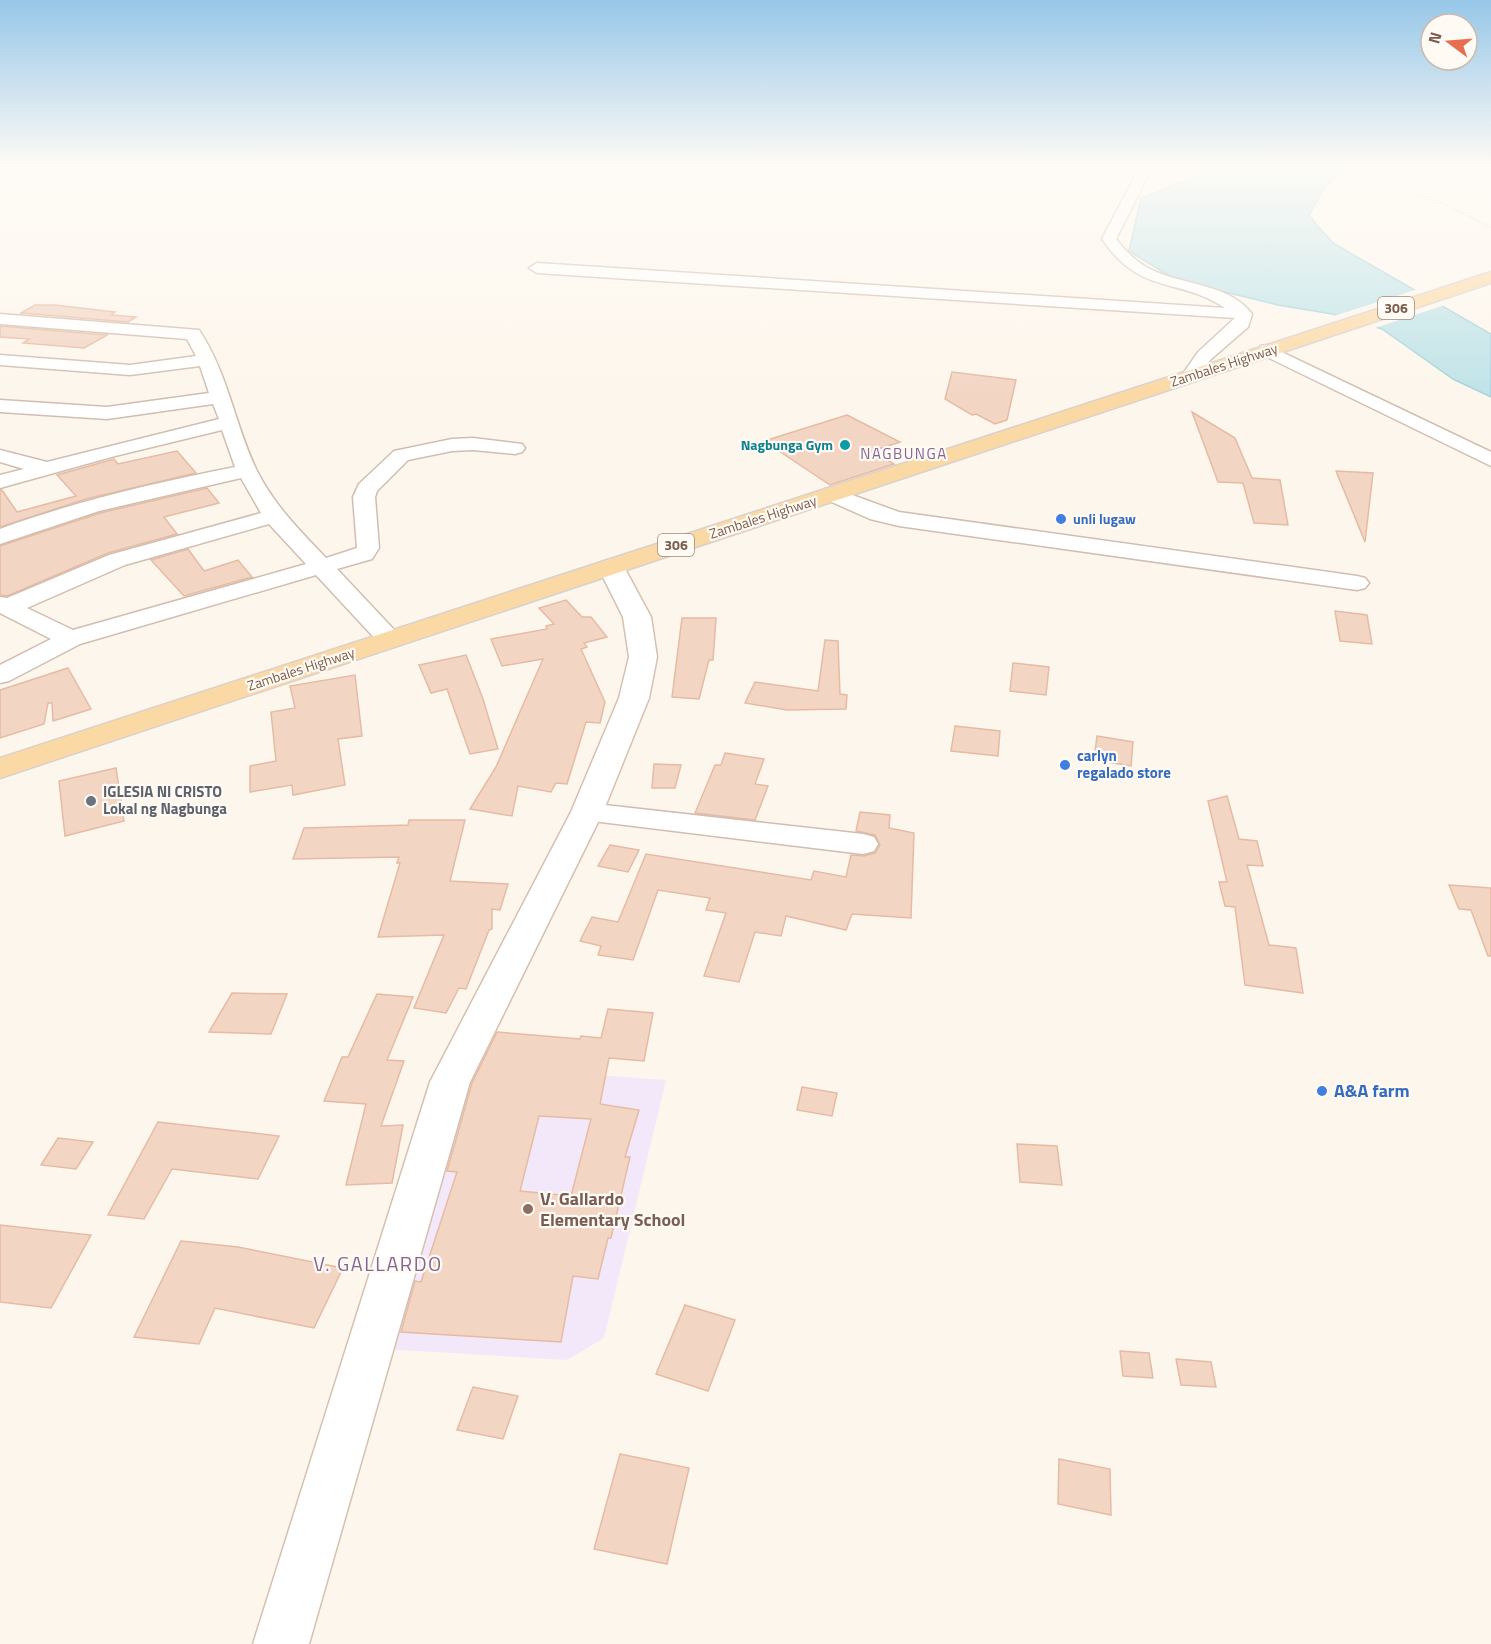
<svg xmlns="http://www.w3.org/2000/svg" width="1491" height="1644" viewBox="0 0 1491 1644" font-family="'Titillium Web',sans-serif">
	<style>
		.education { fill: #f3e8fa }
		.water { fill: #bfe3e8; stroke: #a5d3da; stroke-width: 1.5 }
		.pier { fill: #fdf6ec }
		.building { fill: #f3d5c3; stroke: #e6bba3; stroke-width: 1.5; fill-rule: evenodd }
		.lines { fill: none; stroke-linecap: round; stroke-linejoin: round }
		.street-casing { stroke: #d1beb0; stroke-width: 3 }
		.secondary-casing { stroke: #d6c0b0; stroke-width: 3 }
		.primary-casing { stroke: #dad1cd; stroke-width: 3 }
		.path { stroke: #d9b8a5; stroke-width: 1.5; stroke-dasharray: 1 2; stroke-linecap: butt }
		.street { fill: #fff; fill-rule: evenodd }
		.secondary { fill: #fff; fill-rule: evenodd }
		.primary { fill: #fbd9a5; fill-rule: evenodd }
		.culture-dot { fill: #0f9aa8; stroke: #fffaf3; stroke-width: 2 }
		.shop-dot { fill: #3f7fe0; stroke: #fffaf3; stroke-width: 2 }
		.worship-dot { fill: #6b7280; stroke: #fffaf3; stroke-width: 2 }
		.education-dot { fill: #8d6e63; stroke: #fffaf3; stroke-width: 2 }
		.labels { text-anchor: middle; stroke-width: 4.5; stroke-linejoin: round; paint-order: stroke }
		.shield { fill: #fffaf3; stroke: #a28b7f; stroke-width: 1.5 }
		.shield-label { font-size: 14px; font-weight: bold; fill: #7a5c4d }
		.far-street-label { font-size: 14px; fill: #7a5c4d; stroke: #fffaf3 }
		.far-culture-label { font-size: 14px; font-weight: bold; fill: #0d838f; stroke: #fffaf3; text-anchor: end }
		.far-shop-label { font-size: 14px; font-weight: bold; fill: #366cbe; stroke: #fffaf3; text-anchor: start }
		.far-quarter-label { font-size: 15px; letter-spacing: 1.5px; fill: #846695; stroke: #fffaf3 }
		.shop-label { font-size: 15px; font-weight: bold; fill: #366cbe; stroke: #fffaf3; text-anchor: start }
		.worship-label { font-size: 15px; font-weight: bold; fill: #5b616d; stroke: #fffaf3; text-anchor: start }
		.near-shop-label { font-size: 18px; font-weight: bold; fill: #366cbe; stroke: #fffaf3; text-anchor: start }
		.near-education-label { font-size: 18px; font-weight: bold; fill: #785e54; stroke: #fffaf3; text-anchor: start }
		.near-neighbourhood-label { font-size: 20px; letter-spacing: 1.5px; fill: #846695; stroke: #fffaf3 }
	</style>
	<rect width="100%" height="100%" fill="#fdf6ec"/>
	<!-- education -->
	<path class="education" d="M 460,1065 L 666,1080 L 604,1338 L 567,1360 L 382,1349 Z"/>
	<!-- water -->
	<path class="water" d="M 1200,164 L 1351,164 L 1351,167 L 1325,186 L 1309,216 L 1333,243 L 1491,334 L 1491,397 L 1453,379 L 1382,329 L 1332,314 L 1278,305 L 1176,280 L 1129,251 L 1141,198 L 1189,179 Z"/>
	<!-- pier -->
	<path class="pier" d="M 1418,289 L 1445,305 L 1372,329 L 1334,316 Z"/>
	<!-- building -->
	<g class="building">
		<path d="M 35,305 L 55,305 L 115,312 L 111,315 L 136,317 L 128,322 L 21,313 Z"/>
		<path d="M 0,326 L 107,335 L 84,348 L 23,343 L 29,339 L 0,337 Z"/>
		<path d="M 952,372 L 1016,380 L 1007,420 L 995,424 L 976,414 L 972,415 L 945,399 Z"/>
		<path d="M 1192,412 L 1235,438 L 1252,478 L 1280,480 L 1288,525 L 1254,523 L 1243,483 L 1218,482 Z"/>
		<path d="M 847,415 L 900,442 L 872,451 L 894,464 L 830,485 L 764,441 Z"/>
		<path d="M 177,451 L 196,473 L 86,499 L 0,527 L 0,490 L 2,490 L 17,512 L 76,496 L 57,475 L 114,459 L 118,464 Z"/>
		<path d="M 1336,471 L 1373,473 L 1365,542 Z"/>
		<path d="M 207,488 L 219,503 L 164,517 L 177,534 L 108,553 L 7,596 L 0,595 L 0,546 L 100,513 Z"/>
		<path d="M 188,549 L 204,571 L 238,560 L 252,577 L 184,596 L 151,560 Z"/>
		<path d="M 566,600 L 582,617 L 591,617 L 607,637 L 584,643 L 587,647 L 581,649 L 605,702 L 600,723 L 586,722 L 567,784 L 556,783 L 551,792 L 518,786 L 512,816 L 470,809 L 496,767 L 543,659 L 502,666 L 491,639 L 547,629 L 546,626 L 554,624 L 539,608 Z"/>
		<path d="M 1335,611 L 1367,615 L 1372,644 L 1340,641 Z"/>
		<path d="M 682,618 L 716,618 L 713,660 L 709,660 L 699,699 L 672,697 Z"/>
		<path d="M 825,640 L 838,641 L 840,694 L 847,695 L 846,709 L 787,710 L 745,703 L 755,682 L 818,691 Z"/>
		<path d="M 466,655 L 483,699 L 498,749 L 470,754 L 447,689 L 431,693 L 419,665 Z"/>
		<path d="M 1013,663 L 1049,667 L 1046,695 L 1010,691 Z"/>
		<path d="M 68,668 L 91,709 L 53,721 L 52,703 L 48,703 L 44,724 L 0,738 L 0,690 Z"/>
		<path d="M 355,675 L 362,736 L 338,739 L 345,785 L 293,795 L 292,785 L 250,792 L 250,766 L 276,761 L 271,712 L 295,708 L 290,686 Z"/>
		<path d="M 955,726 L 1000,731 L 998,756 L 951,751 Z"/>
		<path d="M 1097,736 L 1133,742 L 1131,766 L 1094,760 Z"/>
		<path d="M 725,753 L 764,759 L 755,784 L 768,786 L 755,820 L 695,813 L 715,765 L 721,765 Z"/>
		<path d="M 654,764 L 681,765 L 675,788 L 652,788 Z"/>
		<path d="M 116,768 L 124,821 L 65,836 L 59,781 Z"/>
		<path d="M 1227,796 L 1239,839 L 1257,841 L 1263,866 L 1247,865 L 1269,945 L 1296,948 L 1303,993 L 1245,985 L 1235,907 L 1225,906 L 1219,882 L 1227,882 L 1208,801 Z"/>
		<path d="M 860,812 L 890,815 L 889,828 L 914,833 L 911,918 L 852,914 L 846,930 L 786,916 L 781,936 L 755,932 L 739,982 L 704,976 L 726,913 L 706,910 L 710,898 L 658,890 L 633,960 L 598,955 L 601,946 L 580,941 L 592,917 L 618,922 L 646,854 L 811,880 L 814,871 L 846,877 L 851,855 L 864,856 L 875,853 L 880,845 L 875,835 L 856,831 Z"/>
		<path d="M 409,820 L 465,820 L 450,881 L 508,884 L 500,910 L 492,909 L 492,929 L 489,930 L 466,989 L 459,988 L 446,1013 L 414,1008 L 444,935 L 378,937 L 400,863 L 397,863 L 399,857 L 293,859 L 304,828 L 408,825 Z"/>
		<path d="M 610,845 L 639,850 L 628,872 L 598,866 Z"/>
		<path d="M 1449,885 L 1491,888 L 1491,956 L 1488,956 L 1471,910 L 1459,909 Z"/>
		<path d="M 232,993 L 287,994 L 271,1034 L 209,1032 Z"/>
		<path d="M 377,994 L 413,997 L 387,1060 L 404,1061 L 381,1126 L 403,1125 L 392,1183 L 346,1185 L 366,1104 L 324,1101 L 342,1057 L 348,1057 Z"/>
		<path d="M 608,1009 L 653,1013 L 644,1061 L 609,1058 L 600,1104 L 639,1110 L 625,1157 L 630,1157 L 611,1238 L 608,1238 L 598,1279 L 573,1276 L 561,1342 L 401,1332 L 415,1281 L 421,1282 L 457,1172 L 447,1171 L 472,1083 L 497,1032 L 580,1039 L 581,1036 L 601,1038 ZM 539,1116 L 591,1119 L 571,1196 L 520,1191 Z"/>
		<path d="M 802,1087 L 837,1093 L 832,1116 L 797,1110 Z"/>
		<path d="M 158,1122 L 279,1136 L 258,1179 L 172,1169 L 144,1219 L 108,1215 Z"/>
		<path d="M 58,1138 L 93,1142 L 76,1169 L 41,1165 Z"/>
		<path d="M 1017,1144 L 1057,1146 L 1062,1185 L 1020,1182 Z"/>
		<path d="M 0,1225 L 91,1235 L 51,1308 L 0,1302 Z"/>
		<path d="M 181,1241 L 238,1247 L 343,1268 L 314,1328 L 215,1308 L 199,1344 L 134,1337 Z"/>
		<path d="M 685,1305 L 735,1320 L 708,1391 L 656,1374 Z"/>
		<path d="M 1120,1351 L 1149,1353 L 1153,1378 L 1123,1376 Z"/>
		<path d="M 1176,1359 L 1211,1362 L 1216,1387 L 1181,1385 Z"/>
		<path d="M 473,1387 L 518,1396 L 503,1439 L 457,1430 Z"/>
		<path d="M 620,1454 L 689,1468 L 667,1564 L 594,1549 Z"/>
		<path d="M 1059,1459 L 1110,1469 L 1111,1515 L 1058,1504 Z"/>
	</g>
	<g class="lines">
		<defs>
			<g id="street">
				<path d="M 1141,164 L 1154,164 L 1116,239 C 1124,249 1132,258 1143,265 C 1175,286 1228,281 1252,314 L 1248,327 L 1210,360 L 1197,379 L 1185,379 L 1182,375 L 1198,352 L 1235,318 L 537,273 L 529,268 L 537,263 L 1225,308 C 1177,276 1142,297 1102,239 Z"/>
				<path d="M 0,314 L 199,330 C 228,373 235,426 257,471 C 274,505 300,531 326,558 L 357,548 L 353,497 L 359,484 L 394,451 L 452,439 L 473,438 L 522,444 L 525,448 L 522,452 L 515,454 L 473,450 L 452,451 L 408,460 L 377,491 L 375,497 L 379,548 L 372,559 L 337,569 L 399,635 L 403,640 L 399,645 L 390,648 L 381,645 L 316,575 L 80,644 L 9,681 L 0,683 L 0,665 L 51,639 L 0,613 L 0,597 L 7,598 L 109,555 L 261,513 L 241,478 L 99,511 L 0,544 L 0,529 C 76,501 155,483 235,467 L 222,430 L 115,456 L 0,488 L 0,475 L 24,469 L 0,462 L 0,450 L 47,462 L 219,419 L 213,404 L 107,419 L 0,412 L 0,400 L 107,407 L 209,393 L 200,366 L 130,375 L 0,365 L 0,355 L 130,365 L 196,356 L 187,339 L 0,324 ZM 269,524 L 306,564 L 73,630 L 27,608 L 125,565 Z"/>
				<path d="M 1267,345 L 1491,452 L 1491,466 L 1261,354 L 1258,350 L 1261,346 Z"/>
				<path d="M 833,488 L 899,512 L 1357,576 L 1365,578 L 1369,583 L 1365,588 L 1357,590 L 899,526 L 870,519 L 825,499 L 822,494 L 825,489 Z"/>
				<path d="M 587,803 L 863,834 L 874,837 L 878,844 L 874,851 L 863,854 L 576,819 L 572,812 L 576,805 Z"/>
			</g>
			<path id="secondary" d="M 611,559 L 620,562 L 624,567 L 651,617 L 657,657 L 649,698 L 603,812 L 470,1082 L 309,1644 L 253,1644 L 430,1082 L 571,812 L 619,698 L 629,657 L 623,617 L 598,567 L 602,562 Z"/>
			<path id="primary" d="M 1491,272 L 1491,283 L 0,778 L 0,758 Z"/>
		</defs>
		<!-- street casing -->
		<use href="#street" class="street-casing"/>
		<!-- secondary casing -->
		<use href="#secondary" class="secondary-casing"/>
		<!-- primary casing -->
		<use href="#primary" class="primary-casing"/>
		<!-- path -->
		<path class="path" d="M 1370,164 L 1371,169 L 1353,176 L 1441,203 L 1491,227"/>
		<!-- street -->
		<use href="#street" class="street"/>
		<!-- secondary -->
		<use href="#secondary" class="secondary"/>
		<!-- primary -->
		<use href="#primary" class="primary"/>
	</g>
	<!-- sky -->
	<linearGradient id="sky" x2="0" y2="1"><stop stop-color="#97c7e8"/><stop offset="0.42" stop-color="#fefbf6"/><stop offset="1" stop-color="#fefbf6" stop-opacity="0"/></linearGradient>
	<rect width="1491" height="395" fill="url(#sky)"/>
	<!-- markers -->
	<circle class="culture-dot" cx="845" cy="445" r="6"/>
	<g class="shop-dot">
		<circle cx="1061" cy="519" r="6"/>
		<circle cx="1065" cy="765" r="6"/>
		<circle cx="1322" cy="1091" r="6"/>
	</g>
	<circle class="worship-dot" cx="91" cy="801" r="6"/>
	<circle class="education-dot" cx="528" cy="1209" r="6"/>
	<g class="labels">
		<!-- shield labels -->
		<g class="shield">
			<rect x="1378" y="297" width="36" height="22" rx="4.5"/>
			<rect x="658" y="534" width="36" height="22" rx="4.5"/>
		</g>
		<g class="shield-label">
			<text x="1396" y="313">306</text>
			<text x="676" y="550">306</text>
		</g>
		<!-- far-street labels -->
		<g class="far-street-label">
			<text transform="translate(1224 365) rotate(-18)" y="5">Zambales Highway</text>
			<text transform="translate(763 517) rotate(-18)" y="5">Zambales Highway</text>
			<text transform="translate(301 669) rotate(-18)" y="5">Zambales Highway</text>
		</g>
		<!-- far-culture labels -->
		<g class="far-culture-label">
			<text x="833" y="450">Nagbunga Gym</text>
		</g>
		<!-- far-shop labels -->
		<g class="far-shop-label">
			<text x="1073" y="524">unli lugaw</text>
		</g>
		<!-- far-quarter labels -->
		<g class="far-quarter-label">
			<text x="904" y="459">NAGBUNGA</text>
		</g>
		<!-- shop labels -->
		<g class="shop-label">
			<text x="1077" y="761">carlyn<tspan x="1077" dy="17">regalado store</tspan></text>
		</g>
		<!-- worship labels -->
		<g class="worship-label">
			<text x="103" y="797">IGLESIA NI CRISTO<tspan x="103" dy="17">Lokal ng Nagbunga</tspan></text>
		</g>
		<!-- near-shop labels -->
		<g class="near-shop-label">
			<text x="1334" y="1097">A&amp;A farm</text>
		</g>
		<!-- near-education labels -->
		<g class="near-education-label">
			<text x="540" y="1205">V. Gallardo<tspan x="540" dy="21">Elementary School</tspan></text>
		</g>
		<!-- near-neighbourhood labels -->
		<g class="near-neighbourhood-label">
			<text x="378" y="1271">V. GALLARDO</text>
		</g>
	</g>
	<!-- north arrow -->
	<g transform="translate(1449 42) rotate(286)"><circle r="28" fill="#fffaf3" stroke="#cabbb1" stroke-width="1.5"/>
	<path d="M0-4.5L10 22L0 15L-10 22Z" fill="#e76f51"/>
	<text y="-9" font-size="16" font-weight="bold" text-anchor="middle" fill="#7a5c4d">N</text>
	</g>
</svg>
